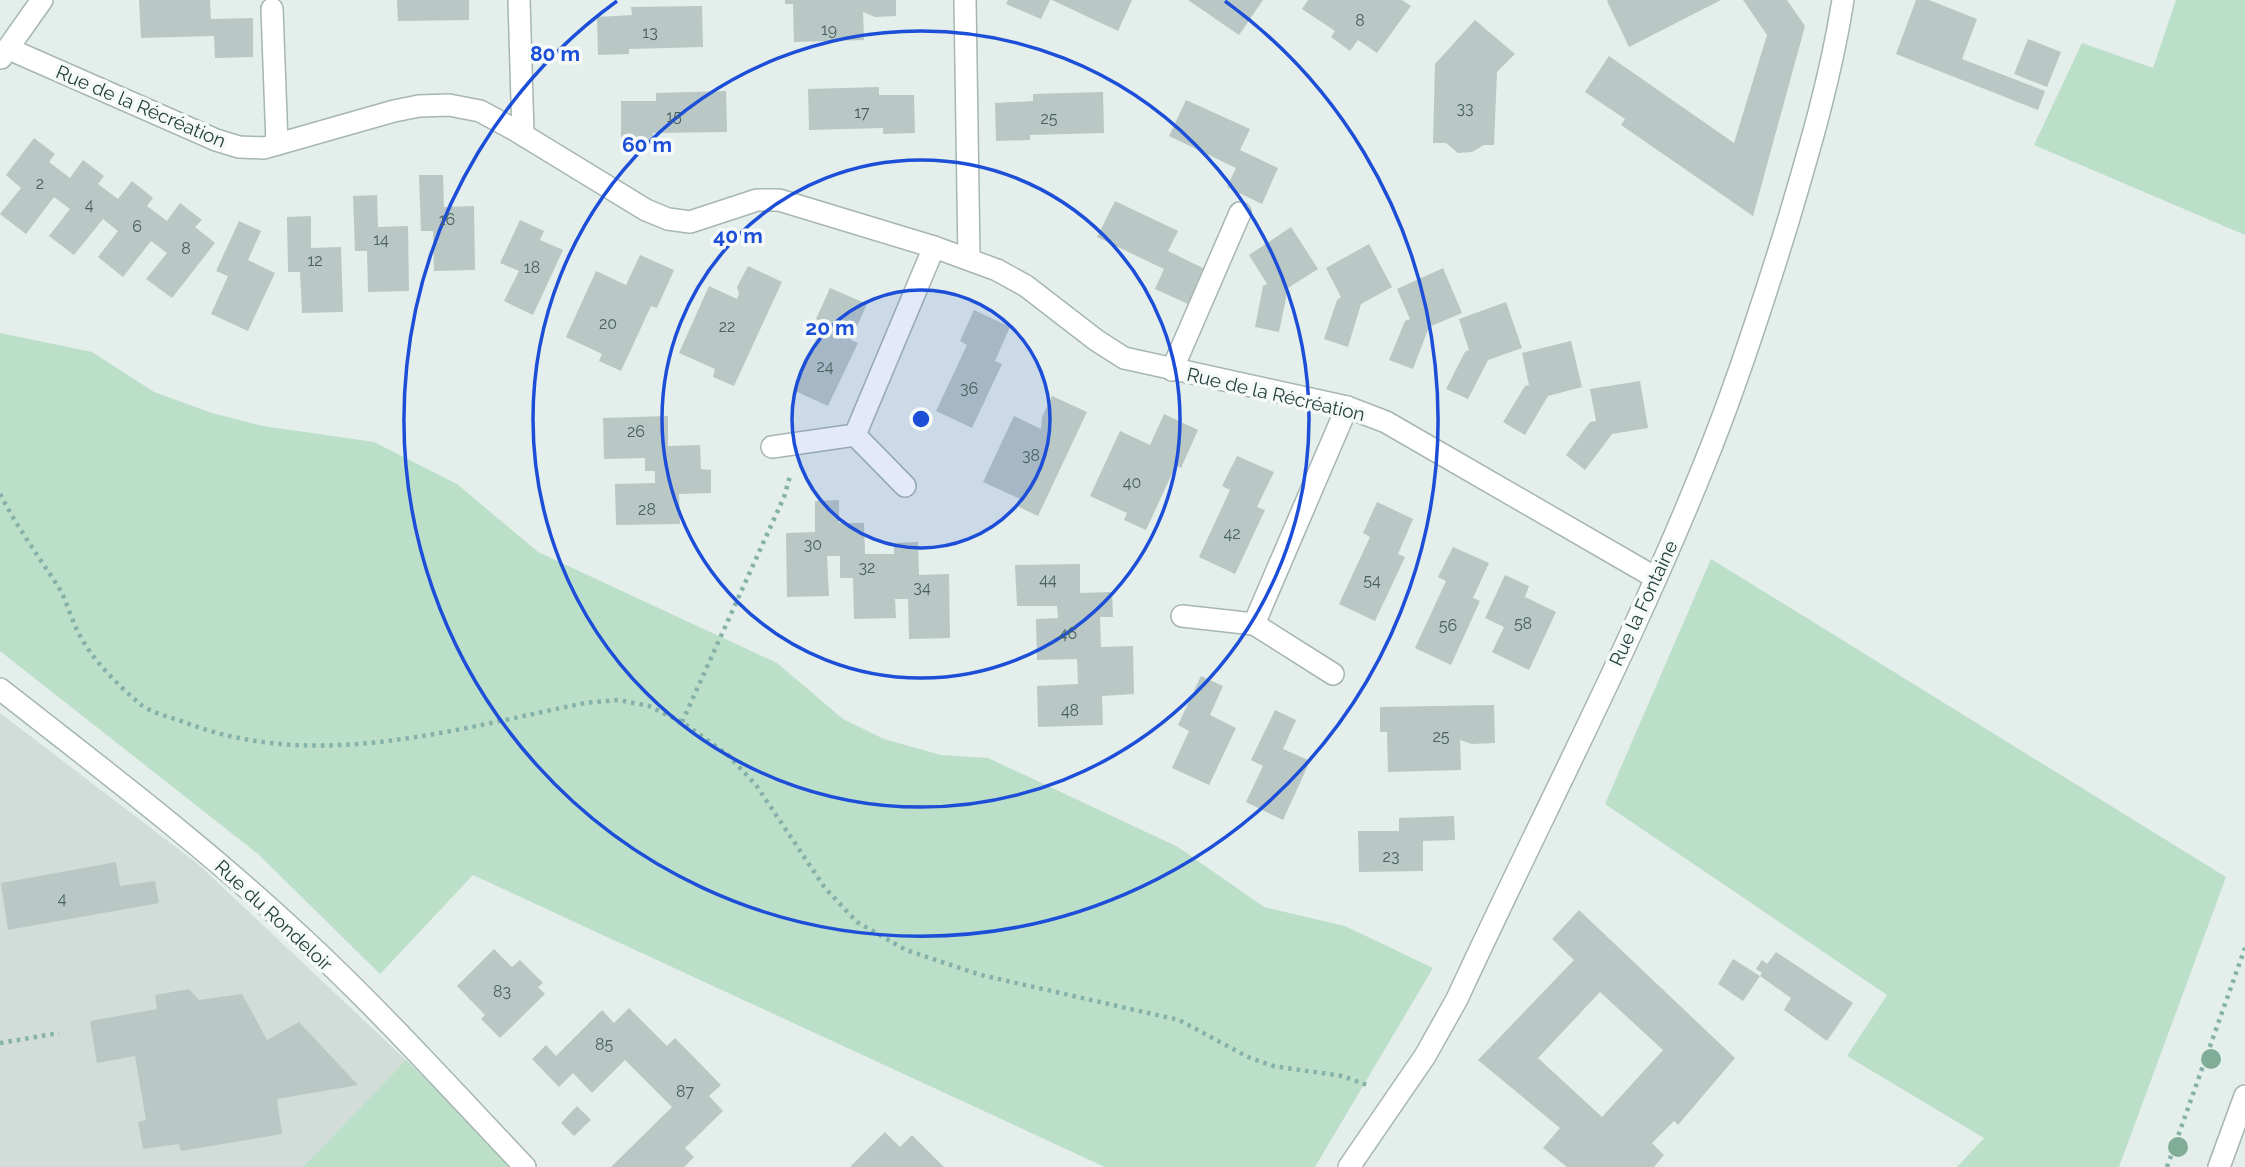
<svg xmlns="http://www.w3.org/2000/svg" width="2245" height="1167" viewBox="0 0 2245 1167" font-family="Raleway,sans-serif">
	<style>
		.built { fill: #d2ddda }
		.green { fill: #bcdfca }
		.building { fill: #b9c8c4; fill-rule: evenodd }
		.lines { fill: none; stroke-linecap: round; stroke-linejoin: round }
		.minor-casing { stroke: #a6b6b2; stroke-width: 24 }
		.path { stroke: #84b2a9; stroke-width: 4.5; stroke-dasharray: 3.5 5; stroke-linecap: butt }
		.minor { stroke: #fff; stroke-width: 21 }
		.tree { fill: #7fad97 }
		.ring { fill: none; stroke: #1d4ed8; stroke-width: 3.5 }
		.labels { text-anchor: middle; stroke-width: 7; stroke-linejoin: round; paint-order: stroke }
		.number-label { font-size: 16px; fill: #48625e }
		.street-label { font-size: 19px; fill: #23403c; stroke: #f5faf8 }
		.centre { fill: #1d4ed8; stroke: #f5faf8; stroke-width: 3.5 }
		.ring-label { font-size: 21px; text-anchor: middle; font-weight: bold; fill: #1d4ed8; stroke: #f5faf8; stroke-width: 7; stroke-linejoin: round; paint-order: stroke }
	</style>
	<rect width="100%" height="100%" fill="#e4eeea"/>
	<!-- built -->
	<path class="built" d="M 0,713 L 198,864 L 406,1060 L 303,1167 L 0,1167 Z"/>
	<!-- green -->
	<g class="green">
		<path d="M 2176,0 L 2245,0 L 2245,235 L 2034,145 L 2082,43 L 2153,68 Z"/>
		<path d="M 0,333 L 92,352 L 154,392 L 212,413 L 263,426 L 374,442 L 457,484 L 538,552 L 777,663 L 843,719 L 884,739 L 941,755 L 988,758 L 1178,847 L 1264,907 L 1345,926 L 1433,968 L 1315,1167 L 1105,1167 L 473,875 L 380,974 L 258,854 L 0,651 Z"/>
		<path d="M 1711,559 L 2226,877 L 2119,1167 L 1957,1167 L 1984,1138 L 1847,1056 L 1887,995 L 1605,804 Z"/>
		<path d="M 406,1060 L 519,1167 L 303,1167 Z"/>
	</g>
	<!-- building -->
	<g class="building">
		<path d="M 139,0 L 210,0 L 211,19 L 253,18 L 253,57 L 215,58 L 214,36 L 141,38 Z"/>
		<path d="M 397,0 L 469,0 L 469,20 L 398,21 Z"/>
		<path d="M 785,0 L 896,0 L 896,16 L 875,17 L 863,12 L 864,40 L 794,42 L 793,4 L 785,4 Z"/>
		<path d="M 1008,0 L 1050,0 L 1041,19 L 1006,4 Z"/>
		<path d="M 1052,0 L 1132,0 L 1118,31 Z"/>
		<path d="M 1188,0 L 1263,0 L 1239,35 Z"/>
		<path d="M 1308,0 L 1402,0 L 1411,6 L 1377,53 L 1358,40 L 1350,51 L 1331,37 L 1335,31 L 1302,9 Z"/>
		<path d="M 1608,0 L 1721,0 L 1629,47 L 1607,1 Z"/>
		<path d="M 1743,0 L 1787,0 L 1805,26 L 1753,216 L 1621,125 L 1625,119 L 1585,92 L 1609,56 L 1734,143 L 1767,35 Z"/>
		<path d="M 1916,0 L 1929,0 L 1977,19 L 1962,59 L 2045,91 L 2038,110 L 1896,54 Z"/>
		<path d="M 702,6 L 703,47 L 629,49 L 629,54 L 598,55 L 597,17 L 632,15 L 631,7 Z"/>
		<path d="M 1475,20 L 1515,54 L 1497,72 L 1494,145 L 1484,145 L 1472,152 L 1458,153 L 1446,143 L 1433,143 L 1435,64 Z"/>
		<path d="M 2028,39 L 2061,52 L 2047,87 L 2014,74 Z"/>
		<path d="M 879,87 L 879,95 L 914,95 L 915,133 L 883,134 L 883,128 L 809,130 L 808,89 Z"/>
		<path d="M 726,91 L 727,132 L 653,133 L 653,140 L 621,140 L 621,101 L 656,101 L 656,93 Z"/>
		<path d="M 1103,92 L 1104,133 L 1030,135 L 1030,140 L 996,141 L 995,103 L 1033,101 L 1033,94 Z"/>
		<path d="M 1186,100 L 1250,129 L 1240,150 L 1278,168 L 1262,204 L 1227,187 L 1236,168 L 1169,136 Z"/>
		<path d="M 34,138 L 55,154 L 49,162 L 70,178 L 83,160 L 104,176 L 98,184 L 118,199 L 132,181 L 153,198 L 147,206 L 167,221 L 180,203 L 202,220 L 195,227 L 215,243 L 172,298 L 146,279 L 167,253 L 151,241 L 123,277 L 98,257 L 118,231 L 103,219 L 74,255 L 49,236 L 70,209 L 54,197 L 26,234 L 0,214 L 21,188 L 6,175 Z"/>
		<path d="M 419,175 L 443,175 L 444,207 L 474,206 L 475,270 L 434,271 L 433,231 L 421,231 Z"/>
		<path d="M 377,195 L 378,227 L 408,226 L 409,291 L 368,292 L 367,251 L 355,251 L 353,196 Z"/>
		<path d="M 1115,201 L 1178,231 L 1168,251 L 1207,270 L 1190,305 L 1155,289 L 1164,269 L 1097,237 Z"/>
		<path d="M 311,216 L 311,248 L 341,247 L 343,312 L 302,313 L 300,272 L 288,272 L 287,217 Z"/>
		<path d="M 520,220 L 544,231 L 540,240 L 563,250 L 533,315 L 504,301 L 519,271 L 500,263 Z"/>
		<path d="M 239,221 L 261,231 L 248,260 L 275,273 L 248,331 L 211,314 L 228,276 L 216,271 Z"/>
		<path d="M 1291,227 L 1318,269 L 1288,288 L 1279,332 L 1255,327 L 1263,286 L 1267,284 L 1249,255 Z"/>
		<path d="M 1369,244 L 1392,287 L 1361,304 L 1348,347 L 1324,339 L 1337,300 L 1341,297 L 1326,268 Z"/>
		<path d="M 640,255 L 674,270 L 657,308 L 651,306 L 621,371 L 599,361 L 602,354 L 566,337 L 596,271 L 626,285 Z"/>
		<path d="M 748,266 L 782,282 L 734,386 L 713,377 L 715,369 L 679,353 L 709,286 L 737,299 L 739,294 L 737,287 Z"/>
		<path d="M 1443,268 L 1462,313 L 1429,327 L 1413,369 L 1389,360 L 1405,321 L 1410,319 L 1397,289 Z"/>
		<path d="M 830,288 L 867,304 L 851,340 L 858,343 L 828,406 L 793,390 L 824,322 L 816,319 Z"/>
		<path d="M 1506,302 L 1522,348 L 1488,360 L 1468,399 L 1446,389 L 1465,352 L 1469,350 L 1459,319 Z"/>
		<path d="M 974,310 L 1010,327 L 995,361 L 1002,364 L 972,428 L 936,411 L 967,345 L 960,341 Z"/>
		<path d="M 1571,341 L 1582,387 L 1548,396 L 1525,435 L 1503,422 L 1525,386 L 1529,385 L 1522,353 Z"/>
		<path d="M 1640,381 L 1648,428 L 1612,434 L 1585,470 L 1566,455 L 1590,422 L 1596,421 L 1590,389 Z"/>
		<path d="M 1052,396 L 1087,412 L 1038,516 L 1017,506 L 1020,499 L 983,482 L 1014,416 L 1041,429 L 1042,417 Z"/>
		<path d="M 1164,414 L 1198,430 L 1181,468 L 1176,465 L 1146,530 L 1124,520 L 1127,513 L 1090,496 L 1120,431 L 1150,445 Z"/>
		<path d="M 668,416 L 668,446 L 700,445 L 701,469 L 711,470 L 711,493 L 679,494 L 680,524 L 616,525 L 615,484 L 655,483 L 655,471 L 645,471 L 645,458 L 604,459 L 603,418 Z"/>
		<path d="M 1237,456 L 1274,472 L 1257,507 L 1265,510 L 1235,574 L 1199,557 L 1230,490 L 1222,486 Z"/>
		<path d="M 839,500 L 839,523 L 864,523 L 865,554 L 894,554 L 894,543 L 918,542 L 919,575 L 949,574 L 950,638 L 909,639 L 908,599 L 895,599 L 896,618 L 854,619 L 853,578 L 840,578 L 840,556 L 827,556 L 829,596 L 787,597 L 786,533 L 815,532 L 815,501 Z"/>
		<path d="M 1377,502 L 1413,519 L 1398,554 L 1405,557 L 1375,621 L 1339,604 L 1370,537 L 1363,533 Z"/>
		<path d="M 1453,547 L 1489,563 L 1473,598 L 1480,601 L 1451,665 L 1415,648 L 1446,581 L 1438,577 Z"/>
		<path d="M 1080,564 L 1080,593 L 1112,592 L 1113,617 L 1100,617 L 1101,647 L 1133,646 L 1134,694 L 1102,696 L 1103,725 L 1038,727 L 1037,686 L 1078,684 L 1077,659 L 1037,660 L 1036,619 L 1058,618 L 1057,606 L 1017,606 L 1015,565 Z"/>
		<path d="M 1505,575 L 1529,586 L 1525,597 L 1556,612 L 1529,670 L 1492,652 L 1504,627 L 1485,618 Z"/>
		<path d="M 1201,676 L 1223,686 L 1210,715 L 1236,728 L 1209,785 L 1172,768 L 1189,731 L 1178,725 Z"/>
		<path d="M 1494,705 L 1495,743 L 1472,744 L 1460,740 L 1461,770 L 1388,772 L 1387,732 L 1380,732 L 1380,707 Z"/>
		<path d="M 1275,710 L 1296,720 L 1283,749 L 1310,761 L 1283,820 L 1246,802 L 1263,766 L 1251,760 Z"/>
		<path d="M 1454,816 L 1455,840 L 1423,841 L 1423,871 L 1359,872 L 1358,831 L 1399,831 L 1399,818 Z"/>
		<path d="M 116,862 L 120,886 L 155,881 L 159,903 L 8,930 L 1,883 Z"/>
		<path d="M 1579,910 L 1735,1058 L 1678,1125 L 1674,1121 L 1652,1143 L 1664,1155 L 1654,1167 L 1567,1167 L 1543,1148 L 1560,1128 L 1478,1060 L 1574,960 L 1552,939 ZM 1600,992 L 1663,1050 L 1602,1117 L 1538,1058 Z"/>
		<path d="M 494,949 L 512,967 L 520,960 L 543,983 L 538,987 L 545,994 L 500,1038 L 481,1019 L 485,1015 L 457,986 Z"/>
		<path d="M 1776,952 L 1853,1003 L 1827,1041 L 1784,1010 L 1791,998 L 1760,976 L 1762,973 L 1756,969 L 1762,960 L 1767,964 Z"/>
		<path d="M 1733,959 L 1760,976 L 1743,1001 L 1718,984 Z"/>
		<path d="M 189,989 L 199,1000 L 242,994 L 267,1040 L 299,1022 L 358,1085 L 277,1099 L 282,1134 L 181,1151 L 179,1144 L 143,1149 L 138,1122 L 146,1120 L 135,1056 L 97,1063 L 90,1021 L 157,1009 L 155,995 Z"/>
		<path d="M 629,1008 L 667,1046 L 675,1038 L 721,1085 L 709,1096 L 723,1111 L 685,1148 L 694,1157 L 684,1167 L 611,1167 L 672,1107 L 625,1060 L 592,1093 L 573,1073 L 559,1087 L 532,1059 L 546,1045 L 556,1056 L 602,1010 L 614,1023 Z"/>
		<path d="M 577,1106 L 591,1120 L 574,1136 L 561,1123 Z"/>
		<path d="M 885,1132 L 900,1147 L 912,1135 L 944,1167 L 850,1167 Z"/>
	</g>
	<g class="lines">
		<defs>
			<g id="minor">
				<path d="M 519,0 L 523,134"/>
				<path d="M 965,0 L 969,258"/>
				<path d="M 272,9 L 277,144"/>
				<path d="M 9,49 L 216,140 L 239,147 L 264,148 L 394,111 L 419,106 L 449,105 L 480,111 L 515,130 L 646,210 L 668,219 L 690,222 L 757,200 L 779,200 L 934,247 L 997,270 L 1026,286 L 1096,340 L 1124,358 L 1347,407 L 1386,422 L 1656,578"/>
				<path d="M 1,58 L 42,0"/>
				<path d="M 1172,370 L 1240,213"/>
				<path d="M 855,435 L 905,486"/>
				<path d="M 772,447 L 855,435 L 934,247"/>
				<path d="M 1182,616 L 1254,624 L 1347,407"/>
				<path d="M 1254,624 L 1333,674"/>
				<path d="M 0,689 C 101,768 205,847 299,935 C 378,1008 451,1089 525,1167"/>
				<path d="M 1349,1167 L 1425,1056 L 1457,999 C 1539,821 1631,647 1704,465 C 1736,387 1762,306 1787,225 C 1809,151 1831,77 1843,0"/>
				<path d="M 2219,1167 L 2245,1096"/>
			</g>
		</defs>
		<!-- minor casing -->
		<use href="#minor" class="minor-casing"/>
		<!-- path -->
		<g class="path">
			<path d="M 0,494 C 17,527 39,557 59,588 C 67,602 71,618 78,632 C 92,660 117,684 140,704 C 151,713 170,717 184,722 C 314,773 455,729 585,703 L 618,700 L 649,706 L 682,722 L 728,755 L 756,785 L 825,888 L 857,922 L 906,950 L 981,975 L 1179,1020 L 1248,1057 L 1273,1066 L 1342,1076 L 1367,1085"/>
			<path d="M 682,722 L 784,497 L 790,476"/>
			<path d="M 0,1043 L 59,1033"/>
			<path d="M 2167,1167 L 2245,948"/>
		</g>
		<!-- minor -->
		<use href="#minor" class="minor"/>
	</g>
	<!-- trees -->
	<g class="tree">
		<circle cx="2211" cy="1059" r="10"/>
		<circle cx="2178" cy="1147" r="10"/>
	</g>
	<!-- distance rings -->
	<circle cx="921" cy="419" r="129" fill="#1d4ed8" fill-opacity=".12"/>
	<g class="ring">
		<circle cx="921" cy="419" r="129"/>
		<circle cx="921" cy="419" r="259"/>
		<circle cx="921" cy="419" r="388"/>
		<path d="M1225 1A517 517 0 1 1 617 1"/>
	</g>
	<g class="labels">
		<!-- number labels -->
		<g class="number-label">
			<text x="1360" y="26">8</text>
			<text x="829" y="35">19</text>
			<text x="650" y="38">13</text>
			<text x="1465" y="114">33</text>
			<text x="862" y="118">17</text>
			<text x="674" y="122">15</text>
			<text x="1049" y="124">25</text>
			<text x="40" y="189">2</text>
			<text x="89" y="210">4</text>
			<text x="447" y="225">16</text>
			<text x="137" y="232">6</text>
			<text x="381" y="245">14</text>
			<text x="186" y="254">8</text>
			<text x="315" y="266">12</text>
			<text x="532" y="273">18</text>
			<text x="608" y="329">20</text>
			<text x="727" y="332">22</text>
			<text x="825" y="372">24</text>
			<text x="969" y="394">36</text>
			<text x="636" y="437">26</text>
			<text x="1031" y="461">38</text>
			<text x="1132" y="488">40</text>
			<text x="647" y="515">28</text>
			<text x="1232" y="539">42</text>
			<text x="813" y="550">30</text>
			<text x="867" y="573">32</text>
			<text x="1048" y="585">44</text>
			<text x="1372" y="586">54</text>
			<text x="922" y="593">34</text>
			<text x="1523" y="629">58</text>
			<text x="1448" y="631">56</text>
			<text x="1068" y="639">46</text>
			<text x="1070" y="716">48</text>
			<text x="1441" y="742">25</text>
			<text x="1391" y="862">23</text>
			<text x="62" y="904">4</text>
			<text x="502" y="997">83</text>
			<text x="604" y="1050">85</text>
			<text x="685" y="1097">87</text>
		</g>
		<!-- street labels -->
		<g class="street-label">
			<text transform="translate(141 106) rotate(23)" y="7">Rue de la Récréation</text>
			<text transform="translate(1276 394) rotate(13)" y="7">Rue de la Récréation</text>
			<text transform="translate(1643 603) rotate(-65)" y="7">Rue la Fontaine</text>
			<text transform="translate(274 915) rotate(43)" y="7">Rue du Rondeloir</text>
		</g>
	</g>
	<circle cx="921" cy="419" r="10" class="centre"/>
	<g class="ring-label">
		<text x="555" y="61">80 m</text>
		<text x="647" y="152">60 m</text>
		<text x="738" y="243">40 m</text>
		<text x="830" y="335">20 m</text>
	</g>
</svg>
